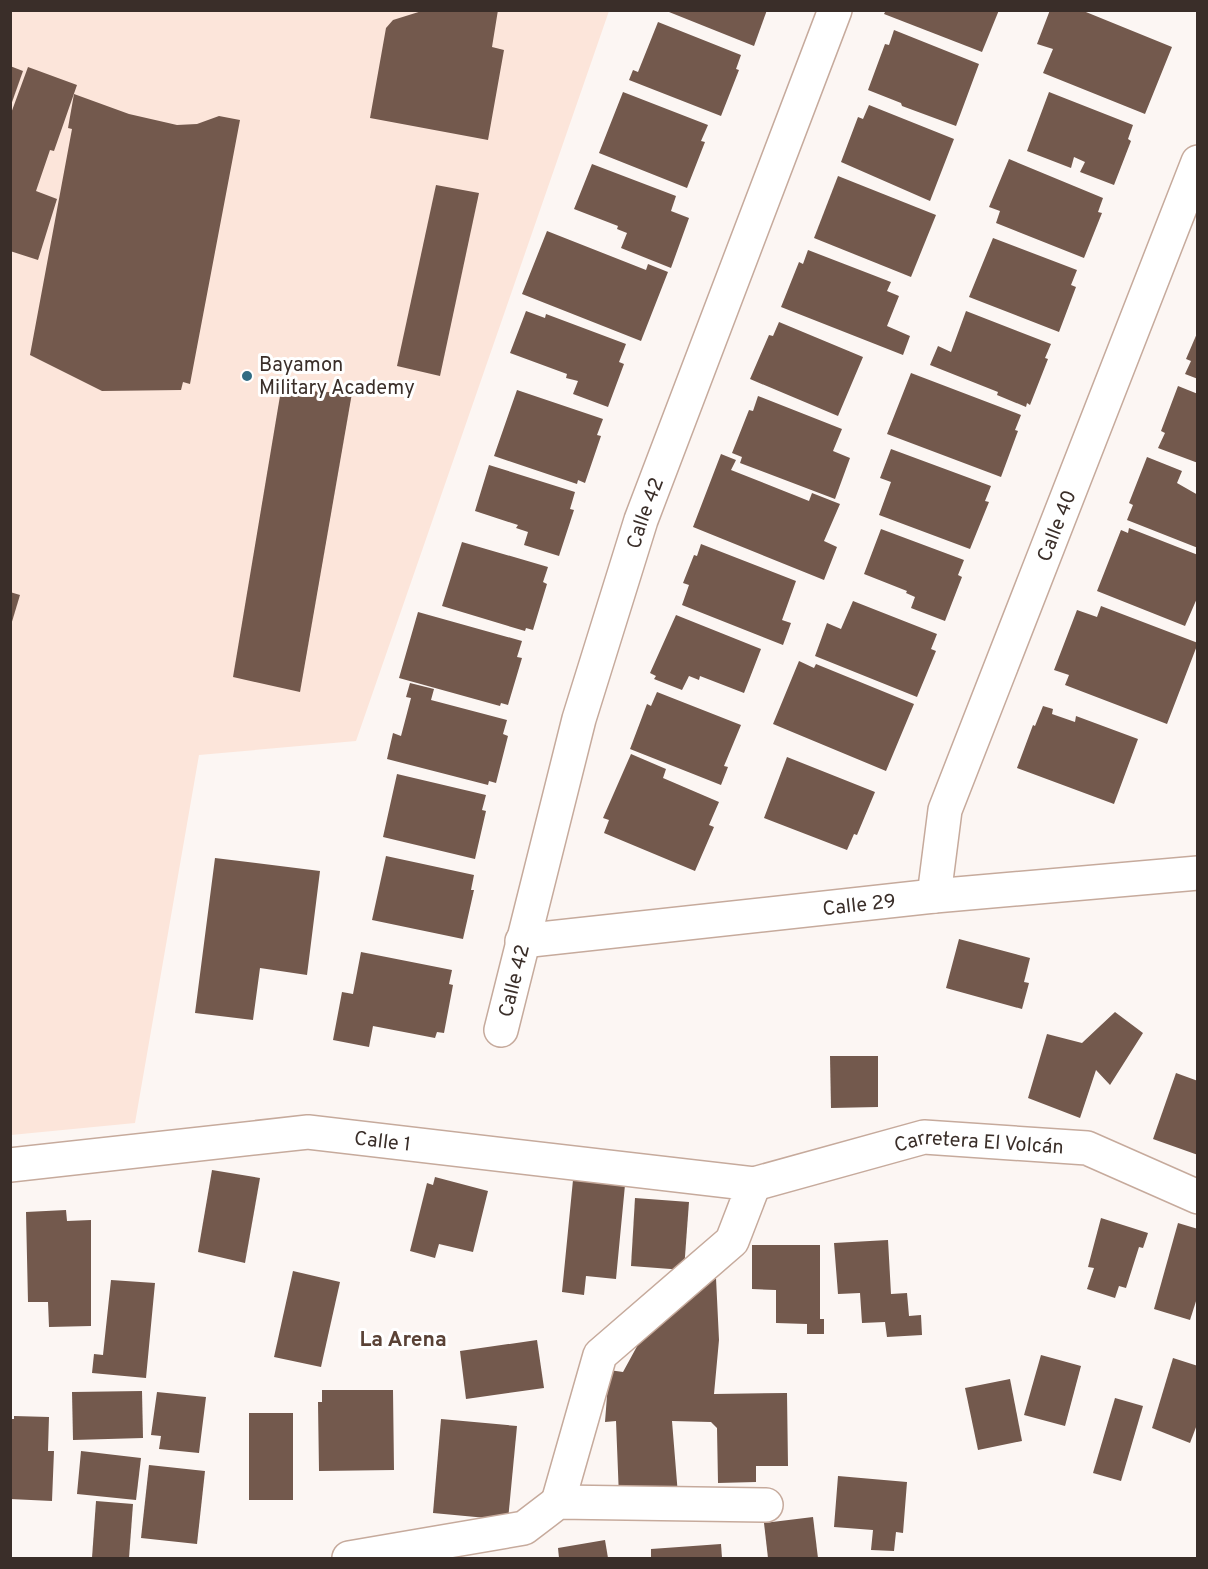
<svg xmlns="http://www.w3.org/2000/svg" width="1208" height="1569" viewBox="0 0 1208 1569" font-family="Overpass,sans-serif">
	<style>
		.built { fill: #fce5da }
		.building { fill: #73594d }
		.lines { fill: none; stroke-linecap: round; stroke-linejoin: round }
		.minor-casing { stroke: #c6aa9c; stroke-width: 36 }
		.tertiary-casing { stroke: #c6aa9c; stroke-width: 36 }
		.minor { stroke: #fff; stroke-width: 33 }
		.tertiary { stroke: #fff; stroke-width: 33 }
		.poi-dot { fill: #306b83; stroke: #fff; stroke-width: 2 }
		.labels { text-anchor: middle; stroke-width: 6; stroke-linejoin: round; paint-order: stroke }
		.poi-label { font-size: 20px; fill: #3a2e29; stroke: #fff; text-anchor: start }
		.street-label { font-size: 20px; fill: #3a2e29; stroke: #fff }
		.neighbourhood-label { font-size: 21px; font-weight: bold; fill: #5a4236; stroke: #fff }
	</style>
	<rect width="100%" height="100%" fill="#fcf6f3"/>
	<!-- built -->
	<path class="built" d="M 11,11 L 609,11 L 356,741 L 199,755 L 135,1123 L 11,1135 Z"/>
	<!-- building -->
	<g class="building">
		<path d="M 425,10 L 498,10 L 492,47 L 504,50 L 488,140 L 370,118 L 386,28 L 393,20 Z"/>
		<path d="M 664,10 L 767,10 L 754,46 Z"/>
		<path d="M 886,10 L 999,10 L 982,52 L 884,14 Z"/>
		<path d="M 1050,10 L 1081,10 L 1172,47 L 1145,114 L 1043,73 L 1053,49 L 1037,44 Z"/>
		<path d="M 658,22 L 741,55 L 736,69 L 739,70 L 721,116 L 629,80 L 633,70 L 638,72 Z"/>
		<path d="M 894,30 L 979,64 L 956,126 L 902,106 L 901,103 L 868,90 L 885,44 L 889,45 Z"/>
		<path d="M 10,66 L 23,71 L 11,105 L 10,104 Z"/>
		<path d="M 28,67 L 77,85 L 54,151 L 50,150 L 36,191 L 57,199 L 38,260 L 10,251 L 10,116 Z"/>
		<path d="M 623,92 L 708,125 L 701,141 L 705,142 L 687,188 L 599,153 Z"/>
		<path d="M 1049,92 L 1133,125 L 1128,139 L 1131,141 L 1114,185 L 1080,172 L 1085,162 L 1074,157 L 1071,168 L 1027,151 Z"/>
		<path d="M 74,94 L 129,114 L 177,125 L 197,124 L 219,116 L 240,120 L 190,384 L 183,382 L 181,390 L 102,391 L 30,355 L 72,129 L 68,128 Z"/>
		<path d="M 869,105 L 954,139 L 930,201 L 841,162 L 858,117 L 863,119 Z"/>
		<path d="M 1009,159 L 1103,198 L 1098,212 L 1102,213 L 1084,258 L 996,223 L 1000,211 L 989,207 Z"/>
		<path d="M 592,164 L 676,196 L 671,211 L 689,218 L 671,268 L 621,248 L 627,233 L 617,229 L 618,226 L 574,209 Z"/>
		<path d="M 838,176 L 936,215 L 911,277 L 814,238 Z"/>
		<path d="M 436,185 L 479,193 L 440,376 L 397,366 Z"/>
		<path d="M 547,231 L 646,270 L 648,264 L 668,272 L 641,341 L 522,294 Z"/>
		<path d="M 993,238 L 1077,270 L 1071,285 L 1076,287 L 1059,332 L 969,297 Z"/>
		<path d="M 808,250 L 891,282 L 887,291 L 899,296 L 887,326 L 910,336 L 903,355 L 781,307 L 799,262 L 803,264 Z"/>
		<path d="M 526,311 L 545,318 L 546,314 L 626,344 L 619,362 L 624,364 L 608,407 L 573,394 L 578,381 L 566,378 L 567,374 L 510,353 Z"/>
		<path d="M 966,311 L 1051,344 L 1045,358 L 1048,359 L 1030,405 L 1027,403 L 1026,407 L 997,395 L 998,392 L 930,365 L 938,346 L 951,352 Z"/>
		<path d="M 779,322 L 863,357 L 838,416 L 750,379 L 769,335 L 773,336 Z"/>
		<path d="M 1198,331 L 1198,379 L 1185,374 L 1191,361 L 1186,359 Z"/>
		<path d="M 911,373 L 1021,415 L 1015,430 L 1018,431 L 1001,477 L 887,434 Z"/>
		<path d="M 1178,386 L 1198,394 L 1198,463 L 1158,448 L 1165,433 L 1161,431 Z"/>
		<path d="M 281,390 L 352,393 L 300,692 L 233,677 Z"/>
		<path d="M 517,390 L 603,419 L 597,435 L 601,436 L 585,483 L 578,480 L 577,484 L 494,456 Z"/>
		<path d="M 758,396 L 842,429 L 833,451 L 850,458 L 835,499 L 740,463 L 742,457 L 732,453 L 749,410 L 753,411 Z"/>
		<path d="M 891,449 L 991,486 L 985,501 L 989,502 L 970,549 L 879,515 L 891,482 L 880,478 Z"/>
		<path d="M 721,454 L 736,460 L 731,470 L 809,501 L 812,493 L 840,504 L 824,541 L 837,547 L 824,580 L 693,527 Z"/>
		<path d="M 1147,457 L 1182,471 L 1177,483 L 1198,495 L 1198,548 L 1127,520 L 1133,505 L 1129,503 Z"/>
		<path d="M 489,465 L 575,492 L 570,509 L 574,510 L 559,556 L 524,545 L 528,532 L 516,528 L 518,525 L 475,511 Z"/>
		<path d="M 1129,528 L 1198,555 L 1198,596 L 1185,626 L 1097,591 L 1121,530 L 1128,533 Z"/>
		<path d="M 881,529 L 964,560 L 958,575 L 962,577 L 945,621 L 911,608 L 915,597 L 906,593 L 907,591 L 864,574 Z"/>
		<path d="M 462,542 L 548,567 L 543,582 L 547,584 L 533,630 L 526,628 L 525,631 L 442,606 Z"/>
		<path d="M 701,544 L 796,581 L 782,620 L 791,623 L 783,645 L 682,605 L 689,585 L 683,583 L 694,555 L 697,556 Z"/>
		<path d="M 10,592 L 20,595 L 11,625 L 10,625 Z"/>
		<path d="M 853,601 L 937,634 L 931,649 L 936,651 L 917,697 L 815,656 L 827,623 L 841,629 Z"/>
		<path d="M 1101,606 L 1198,643 L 1167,724 L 1065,685 L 1069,675 L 1054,670 L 1077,610 L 1097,617 Z"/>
		<path d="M 418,612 L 522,641 L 517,657 L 522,658 L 508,705 L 501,703 L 500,706 L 399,678 Z"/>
		<path d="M 676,615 L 761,649 L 744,693 L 700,676 L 699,680 L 689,676 L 682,690 L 654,679 L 656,676 L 650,673 Z"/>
		<path d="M 799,661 L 814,668 L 816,664 L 914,704 L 886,771 L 773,724 Z"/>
		<path d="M 410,683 L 434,689 L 431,700 L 507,720 L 503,734 L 508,736 L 496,783 L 489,781 L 488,785 L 387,759 L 393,733 L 401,736 L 411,698 L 406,697 Z"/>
		<path d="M 657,692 L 741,725 L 724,766 L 728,767 L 721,785 L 630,749 L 647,704 L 651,706 Z"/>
		<path d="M 1043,706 L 1053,709 L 1052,714 L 1075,722 L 1076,716 L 1138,739 L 1114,804 L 1017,768 L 1033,725 L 1035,726 Z"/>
		<path d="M 631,754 L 666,769 L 663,778 L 719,802 L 709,825 L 714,827 L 695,871 L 604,833 L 609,820 L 603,818 Z"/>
		<path d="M 787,757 L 875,792 L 857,835 L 854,834 L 847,850 L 764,818 Z"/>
		<path d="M 397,774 L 486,795 L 482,810 L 486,811 L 475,859 L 383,837 Z"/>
		<path d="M 386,856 L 474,875 L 471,890 L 474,890 L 463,939 L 372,920 Z"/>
		<path d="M 215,858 L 320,871 L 307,975 L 260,968 L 253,1020 L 195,1013 Z"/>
		<path d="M 959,939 L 1030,958 L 1024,982 L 1029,983 L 1022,1009 L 946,988 Z"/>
		<path d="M 361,952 L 452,970 L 449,984 L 453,985 L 444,1033 L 437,1032 L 435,1038 L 373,1026 L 369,1047 L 333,1040 L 342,992 L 353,994 Z"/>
		<path d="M 1115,1012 L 1143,1033 L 1110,1085 L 1096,1070 L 1080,1118 L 1028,1098 L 1047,1034 L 1082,1043 Z"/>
		<path d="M 830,1056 L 878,1056 L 878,1107 L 831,1108 Z"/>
		<path d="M 1176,1073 L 1198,1081 L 1198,1155 L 1153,1139 Z"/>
		<path d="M 212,1170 L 260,1178 L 245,1263 L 198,1252 Z"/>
		<path d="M 435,1177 L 488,1191 L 473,1252 L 439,1244 L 435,1258 L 410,1251 L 427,1183 L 433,1185 Z"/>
		<path d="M 573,1180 L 625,1185 L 616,1279 L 586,1276 L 584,1295 L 562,1292 Z"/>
		<path d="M 635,1198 L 689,1202 L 684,1270 L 631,1266 Z"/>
		<path d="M 66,1210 L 67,1221 L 91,1220 L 91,1326 L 49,1327 L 48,1302 L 28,1302 L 26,1212 Z"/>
		<path d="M 1101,1218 L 1148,1233 L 1143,1248 L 1139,1247 L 1126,1288 L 1119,1286 L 1115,1298 L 1087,1289 L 1094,1268 L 1088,1267 Z"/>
		<path d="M 1178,1223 L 1198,1229 L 1198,1295 L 1190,1320 L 1154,1309 Z"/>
		<path d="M 888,1240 L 891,1294 L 907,1293 L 909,1316 L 921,1315 L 922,1335 L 887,1337 L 885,1322 L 862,1323 L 860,1293 L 838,1294 L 834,1243 Z"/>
		<path d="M 752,1245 L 820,1245 L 820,1319 L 824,1319 L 824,1334 L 807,1334 L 807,1324 L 776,1323 L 776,1290 L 752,1289 Z"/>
		<path d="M 293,1271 L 340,1282 L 321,1367 L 274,1357 Z"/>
		<path d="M 716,1278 L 719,1340 L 714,1394 L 787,1393 L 788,1466 L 756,1466 L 756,1482 L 718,1483 L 717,1428 L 711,1422 L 672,1421 L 678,1495 L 619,1497 L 616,1421 L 605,1422 L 609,1370 L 623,1372 L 647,1328 Z"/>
		<path d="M 111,1280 L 155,1283 L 146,1378 L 92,1373 L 94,1354 L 103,1355 Z"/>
		<path d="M 537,1340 L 544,1388 L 466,1399 L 460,1351 Z"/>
		<path d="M 1041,1355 L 1081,1366 L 1065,1426 L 1024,1415 Z"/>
		<path d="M 1173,1358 L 1198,1366 L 1198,1422 L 1190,1443 L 1152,1428 Z"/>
		<path d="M 1010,1379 L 1022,1441 L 978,1450 L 965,1388 Z"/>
		<path d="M 322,1390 L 393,1390 L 394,1470 L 319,1471 L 318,1402 L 322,1402 Z"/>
		<path d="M 142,1391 L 143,1438 L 73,1440 L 72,1392 Z"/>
		<path d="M 157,1392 L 206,1397 L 199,1453 L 159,1449 L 161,1436 L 151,1435 Z"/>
		<path d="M 1115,1398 L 1143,1406 L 1121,1481 L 1093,1473 Z"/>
		<rect x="249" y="1413" width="44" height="87"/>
		<path d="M 14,1416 L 49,1417 L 48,1451 L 54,1451 L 52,1501 L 10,1499 L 10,1419 L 14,1419 Z"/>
		<path d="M 441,1419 L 517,1426 L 508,1520 L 433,1513 Z"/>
		<path d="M 81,1451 L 141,1458 L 136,1500 L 77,1494 Z"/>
		<path d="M 149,1465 L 205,1471 L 197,1544 L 141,1538 Z"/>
		<path d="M 838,1476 L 907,1482 L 903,1533 L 896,1532 L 894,1551 L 871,1550 L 873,1530 L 834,1527 Z"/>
		<path d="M 96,1501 L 133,1504 L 129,1558 L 92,1558 Z"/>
		<path d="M 813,1517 L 818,1558 L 768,1558 L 764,1523 Z"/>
		<path d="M 605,1540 L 608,1558 L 559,1558 L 558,1548 Z"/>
		<path d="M 721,1544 L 722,1558 L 651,1558 L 651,1549 Z"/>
	</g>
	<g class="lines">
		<defs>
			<g id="minor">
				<path id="s1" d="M 934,896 L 945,810 L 1198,162"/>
				<path id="s2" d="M 522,941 L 934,896 L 1198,873"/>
				<path id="s3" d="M 501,1030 L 579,719 L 641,520 L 835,10"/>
				<path id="s4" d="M 10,1165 L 308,1132 L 754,1184 L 732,1241 L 600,1355 L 558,1502"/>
				<path d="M 349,1558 L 524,1528 L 558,1502 L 766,1505"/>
			</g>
			<g id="tertiary">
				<path id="s5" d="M 754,1184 L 924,1137 L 1087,1148 L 1198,1197"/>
			</g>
		</defs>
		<!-- minor casing -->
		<use href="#minor" class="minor-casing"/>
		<!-- tertiary casing -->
		<use href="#tertiary" class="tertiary-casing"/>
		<!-- minor -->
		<use href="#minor" class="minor"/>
		<!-- tertiary -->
		<use href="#tertiary" class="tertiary"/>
	</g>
	<!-- markers -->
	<circle class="poi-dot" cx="247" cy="376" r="6"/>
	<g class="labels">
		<!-- poi labels -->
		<g class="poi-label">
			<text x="259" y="371">Bayamon<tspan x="259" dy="23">Military Academy</tspan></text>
		</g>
		<!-- street labels -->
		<g class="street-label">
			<text dy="7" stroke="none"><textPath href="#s3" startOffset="537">Calle 42</textPath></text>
			<text dy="7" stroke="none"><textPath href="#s1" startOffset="392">Calle 40</textPath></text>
			<text dy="7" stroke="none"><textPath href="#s2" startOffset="339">Calle 29</textPath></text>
			<text dy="7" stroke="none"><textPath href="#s3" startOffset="51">Calle 42</textPath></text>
			<text dy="7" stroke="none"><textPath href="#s4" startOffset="375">Calle 1</textPath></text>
			<text dy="7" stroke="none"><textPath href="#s5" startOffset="231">Carretera El Volcán</textPath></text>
		</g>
		<!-- neighbourhood labels -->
		<g class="neighbourhood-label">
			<text x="403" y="1346">La Arena</text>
		</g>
	</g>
	<!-- border -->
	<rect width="1208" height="1569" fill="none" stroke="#3a2e29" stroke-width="24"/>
</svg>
